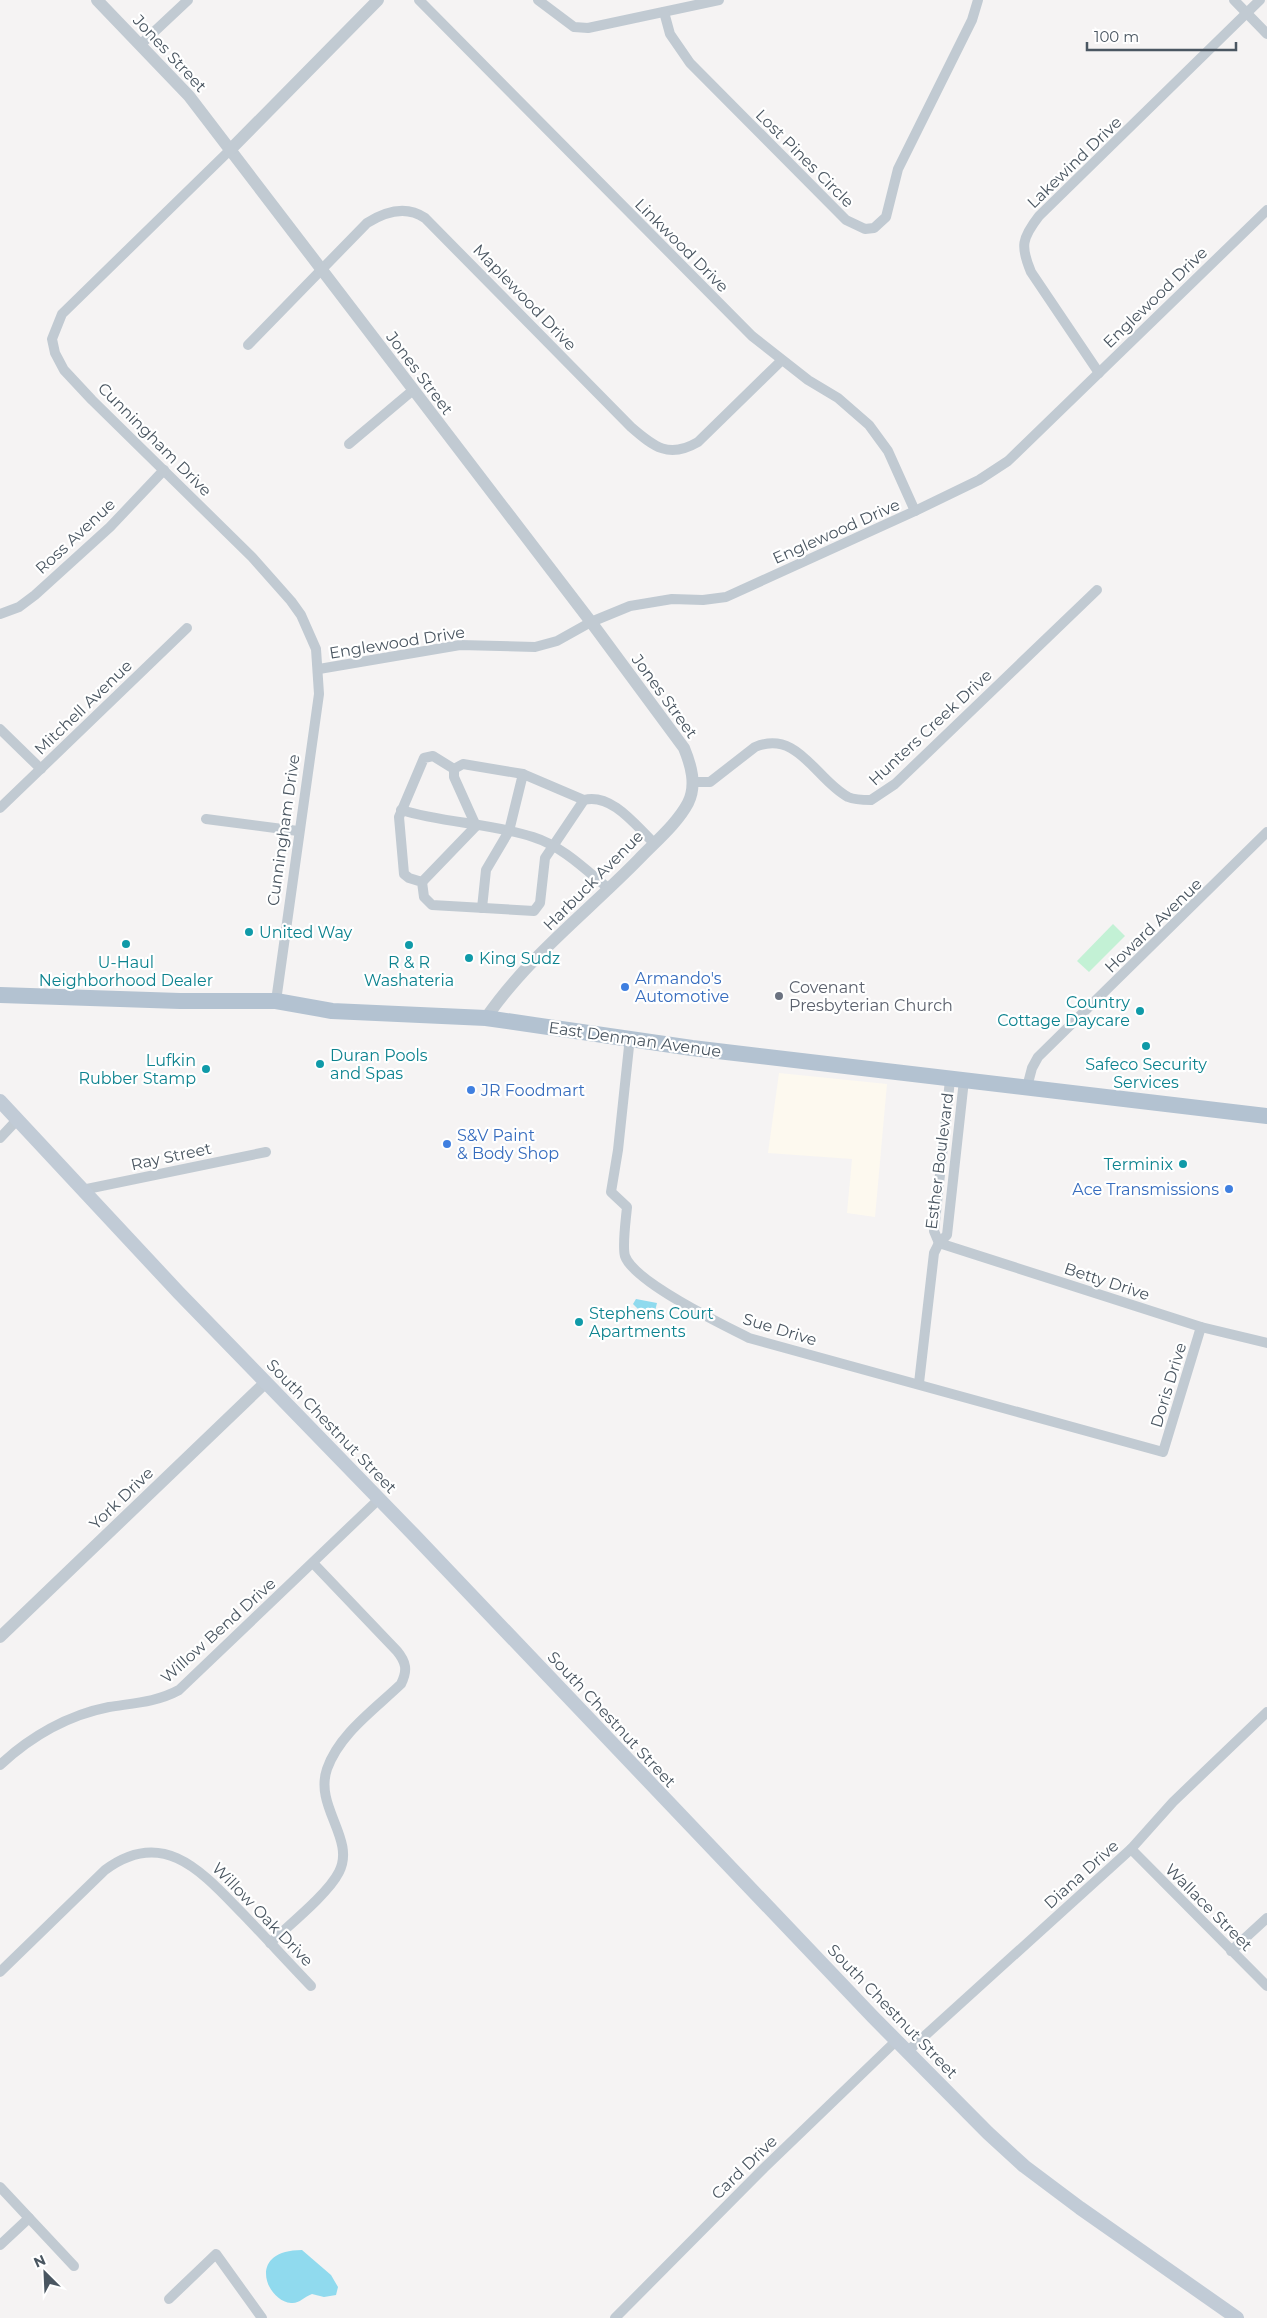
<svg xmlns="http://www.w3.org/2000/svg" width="1267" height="2318" viewBox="0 0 1267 2318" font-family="Montserrat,sans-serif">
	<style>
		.commercial { fill: #fdf9ef }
		.green { fill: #c3f1d5 }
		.water { fill: #90daee }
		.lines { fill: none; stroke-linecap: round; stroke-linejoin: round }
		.minor { stroke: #c1cad2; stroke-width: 10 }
		.tertiary { stroke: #c1cad2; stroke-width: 12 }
		.secondary { stroke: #c1cbd6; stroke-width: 14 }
		.primary { stroke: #b3c2d1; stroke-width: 16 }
		.culture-dot { fill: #0f9aa8; stroke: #fff; stroke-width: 2 }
		.shop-dot { fill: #3f7fe0; stroke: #fff; stroke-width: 2 }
		.worship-dot { fill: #6b7280; stroke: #fff; stroke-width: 2 }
		.labels { text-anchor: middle; stroke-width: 4.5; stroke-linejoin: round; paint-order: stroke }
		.street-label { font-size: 16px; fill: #4a5661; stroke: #fff }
		.culture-label { font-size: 16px; fill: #0d838f; stroke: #fff; text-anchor: start }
		.shop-label { font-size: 16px; fill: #366cbe; stroke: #fff; text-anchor: start }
		.worship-label { font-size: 16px; fill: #5b616d; stroke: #fff; text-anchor: start }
	</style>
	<rect width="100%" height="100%" fill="#f5f3f3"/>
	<!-- commercial -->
	<path class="commercial" d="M 779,1073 L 887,1084 L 875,1217 L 847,1213 L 852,1159 L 768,1153 Z"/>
	<!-- green -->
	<path class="green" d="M 1113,924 L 1125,936 L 1089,972 L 1077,961 Z"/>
	<!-- water -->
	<g class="water">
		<path d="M 636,1299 L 657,1303 L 654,1315 L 639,1310 L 633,1304 Z"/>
		<path d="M 302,2250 L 331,2275 L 338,2287 L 336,2295 L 324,2297 L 312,2294 C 304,2297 299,2304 291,2303 C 266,2301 246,2250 302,2250 Z"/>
	</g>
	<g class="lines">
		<!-- minor -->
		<g class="minor">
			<path d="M 419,0 L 752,336 L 808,380 L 838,398 L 869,425 L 888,451 L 915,511"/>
			<path d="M 538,0 L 574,27 L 588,28 L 719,0"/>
			<path d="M 1234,0 L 1267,34"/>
			<path d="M 664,12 L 670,34 L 690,63 L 846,220 L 865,229 L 874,228 L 886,217 L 898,169 L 972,20 L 978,0"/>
			<path d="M 140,45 L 188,0"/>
			<path d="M 230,150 L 62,314 L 52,339 L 55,353 L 64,370 L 92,400 L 252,557 L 291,601 L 301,615 L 316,649 L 319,694 L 276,1001"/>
			<path d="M 248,345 L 367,223 C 386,211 406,205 425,218 L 631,427 C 654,447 669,459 698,442 L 781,361"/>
			<path d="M 1099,373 L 1031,272 C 1020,246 1022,238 1039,216 L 1260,0"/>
			<path d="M 349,444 L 412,391"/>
			<path d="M 0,614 L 19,607 L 35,595 L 110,527 L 164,470"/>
			<path d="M 319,669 L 460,645 L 535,647 L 557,641 L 591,622 L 630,606 L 672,599 L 703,600 L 726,597 L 915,511 L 979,480 L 1008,461 L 1267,210"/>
			<path d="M 0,729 L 41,769"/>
			<path d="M 454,769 L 433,756 L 424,758 L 399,817 L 404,874 L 409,878 L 422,882 L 424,897 L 432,905 L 534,911 L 540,903 L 545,858 L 584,800 C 612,793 636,826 654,843"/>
			<path d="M 454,769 L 463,764 L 523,774"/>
			<path d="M 454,769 L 454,777 L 476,826"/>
			<path d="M 692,782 L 710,782 L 755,747 C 798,729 816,780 848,797 C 855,800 864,800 871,800 L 895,784 L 1097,590"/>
			<path d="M 0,808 L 187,628"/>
			<path d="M 401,810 C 444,823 490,823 533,837 C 562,846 586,870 609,889"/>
			<path d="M 206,819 L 298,831"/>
			<path d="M 422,882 L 476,826"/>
			<path d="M 482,908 L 486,870 L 509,831 L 523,774 L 584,800"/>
			<path d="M 630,1037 L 618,1150 L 611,1192 L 627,1207 C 626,1219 622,1246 625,1256 C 634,1282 723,1325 749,1338 L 1163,1452 L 1201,1327"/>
			<path d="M 1027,1087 L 1032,1068 L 1038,1057 L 1267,832"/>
			<path d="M 0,1138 L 17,1120"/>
			<path d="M 82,1190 L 266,1152"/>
			<path d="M 939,1243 L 1201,1327 L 1267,1343"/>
			<path d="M 939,1243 L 934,1231 L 950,1080"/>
			<path d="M 919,1383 L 934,1253 L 939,1243 L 947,1235 L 964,1080"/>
			<path d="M 0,1765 C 30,1737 68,1715 109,1707 C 134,1703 157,1702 179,1690 L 379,1499"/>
			<path d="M 1131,1849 L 1267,1986"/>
			<path d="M 270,1943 C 289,1925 328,1894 339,1872 C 356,1839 314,1807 327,1769 C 339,1734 375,1709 401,1684 C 408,1670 406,1662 397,1651 L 313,1563"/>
			<path d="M 1231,1951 L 1267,1918"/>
			<path d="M 0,1972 L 105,1870 C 164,1826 203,1873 243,1914 C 266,1938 288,1962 311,1986"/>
			<path d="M 908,2051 L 1131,1849 L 1173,1802 L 1267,1712"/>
			<path d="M 0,2187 L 74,2266"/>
			<path d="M 0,2245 L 29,2218"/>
			<path d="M 169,2299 L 216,2254 L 262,2318"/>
			<path d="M 615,2318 L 764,2168 L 897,2040"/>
		</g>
		<!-- tertiary -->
		<g class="tertiary">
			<path d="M 97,0 L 189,96 L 591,622 L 684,748 C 691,765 697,785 688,803 C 677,824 654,843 638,860 C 587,912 527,958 486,1018"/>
			<path d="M 230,150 L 378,0"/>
			<path d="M 0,1637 L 265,1383"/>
		</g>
		<!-- secondary -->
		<path class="secondary" d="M 0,1101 L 179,1293 L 414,1535 L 873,2017 L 988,2133 L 1024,2166 L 1080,2208 L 1237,2318"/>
		<!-- primary -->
		<path class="primary" d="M 0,995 L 180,1001 L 276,1001 L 332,1011 L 486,1018 L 692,1048 L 1267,1116"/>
	</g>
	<!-- markers -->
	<g class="culture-dot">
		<circle cx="249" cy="932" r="5"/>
		<circle cx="126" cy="944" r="5"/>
		<circle cx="409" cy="945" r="5"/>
		<circle cx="469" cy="958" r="5"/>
		<circle cx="1140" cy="1011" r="5"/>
		<circle cx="1146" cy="1046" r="5"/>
		<circle cx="320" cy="1064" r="5"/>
		<circle cx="206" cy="1069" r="5"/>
		<circle cx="1183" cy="1164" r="5"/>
		<circle cx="579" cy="1322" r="5"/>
	</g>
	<g class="shop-dot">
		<circle cx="625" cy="987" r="5"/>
		<circle cx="471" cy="1090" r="5"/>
		<circle cx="447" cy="1144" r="5"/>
		<circle cx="1229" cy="1189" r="5"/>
	</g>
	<circle class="worship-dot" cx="779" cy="996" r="5"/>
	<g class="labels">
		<!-- street labels -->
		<g class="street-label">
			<text transform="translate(170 53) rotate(47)" y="6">Jones Street</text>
			<text transform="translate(805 158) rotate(45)" y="6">Lost Pines Circle</text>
			<text transform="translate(1074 162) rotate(-44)" y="6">Lakewind Drive</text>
			<text transform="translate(682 245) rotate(45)" y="6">Linkwood Drive</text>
			<text transform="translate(525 297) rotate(46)" y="6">Maplewood Drive</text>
			<text transform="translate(1155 297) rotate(-44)" y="6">Englewood Drive</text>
			<text transform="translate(420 373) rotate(53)" y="6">Jones Street</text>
			<text transform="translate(155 439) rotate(45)" y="6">Cunningham Drive</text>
			<text transform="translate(836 531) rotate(-24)" y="6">Englewood Drive</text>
			<text transform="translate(75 536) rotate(-43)" y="6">Ross Avenue</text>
			<text transform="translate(397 642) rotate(-9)" y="6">Englewood Drive</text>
			<text transform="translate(665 696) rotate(54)" y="6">Jones Street</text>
			<text transform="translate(83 707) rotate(-44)" y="6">Mitchell Avenue</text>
			<text transform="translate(930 727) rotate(-43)" y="6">Hunters Creek Drive</text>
			<text transform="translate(283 830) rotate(-82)" y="6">Cunningham Drive</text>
			<text transform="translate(593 880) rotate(-45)" y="6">Harbuck Avenue</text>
			<text transform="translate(1153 925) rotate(-44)" y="6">Howard Avenue</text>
			<text transform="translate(635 1039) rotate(8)" y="6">East Denman Avenue</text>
			<text transform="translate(171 1156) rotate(-12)" y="6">Ray Street</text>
			<text transform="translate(939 1161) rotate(-83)" y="6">Esther Boulevard</text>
			<text transform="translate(1107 1281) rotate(18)" y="6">Betty Drive</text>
			<text transform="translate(780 1329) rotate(17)" y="6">Sue Drive</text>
			<text transform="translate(1168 1385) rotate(-73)" y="6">Doris Drive</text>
			<text transform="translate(332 1426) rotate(46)" y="6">South Chestnut Street</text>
			<text transform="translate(121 1498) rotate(-44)" y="6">York Drive</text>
			<text transform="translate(218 1630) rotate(-42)" y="6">Willow Bend Drive</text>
			<text transform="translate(612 1719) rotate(47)" y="6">South Chestnut Street</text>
			<text transform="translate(1081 1874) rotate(-42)" y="6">Diana Drive</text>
			<text transform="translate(1209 1907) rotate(45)" y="6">Wallace Street</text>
			<text transform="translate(263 1914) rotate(46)" y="6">Willow Oak Drive</text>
			<text transform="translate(893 2011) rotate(46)" y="6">South Chestnut Street</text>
			<text transform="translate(744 2167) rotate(-44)" y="6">Card Drive</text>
		</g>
		<!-- culture labels -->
		<g class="culture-label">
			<text x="259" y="938">United Way</text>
			<text x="479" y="964">King Sudz</text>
			<text x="126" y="968" text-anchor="middle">U-Haul<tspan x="126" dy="18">Neighborhood Dealer</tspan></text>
			<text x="409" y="968" text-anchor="middle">R &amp; R<tspan x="409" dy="18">Washateria</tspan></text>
			<text x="1130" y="1008" text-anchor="end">Country<tspan x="1130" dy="18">Cottage Daycare</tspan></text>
			<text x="330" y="1061">Duran Pools<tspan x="330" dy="18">and Spas</tspan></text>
			<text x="196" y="1066" text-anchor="end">Lufkin<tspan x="196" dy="18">Rubber Stamp</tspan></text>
			<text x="1146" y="1070" text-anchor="middle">Safeco Security<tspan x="1146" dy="18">Services</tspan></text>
			<text x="1173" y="1170" text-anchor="end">Terminix</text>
			<text x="589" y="1319">Stephens Court<tspan x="589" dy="18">Apartments</tspan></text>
		</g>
		<!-- shop labels -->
		<g class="shop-label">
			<text x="635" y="984">Armando's<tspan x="635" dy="18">Automotive</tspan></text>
			<text x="481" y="1096">JR Foodmart</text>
			<text x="457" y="1141">S&amp;V Paint<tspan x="457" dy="18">&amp; Body Shop</tspan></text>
			<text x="1219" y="1195" text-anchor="end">Ace Transmissions</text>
		</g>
		<!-- worship labels -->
		<g class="worship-label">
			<text x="789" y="993">Covenant<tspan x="789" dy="18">Presbyterian Church</tspan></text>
		</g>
	</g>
	<!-- north arrow -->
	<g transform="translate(45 2273) rotate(336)" stroke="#ffffff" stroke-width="4" paint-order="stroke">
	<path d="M0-4L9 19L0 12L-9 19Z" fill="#4a5661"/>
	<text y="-8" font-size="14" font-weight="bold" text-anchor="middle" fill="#4a5661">N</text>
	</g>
	<!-- scale -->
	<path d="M1087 42v8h149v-8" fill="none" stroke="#4a5661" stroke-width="2.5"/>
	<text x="1094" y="42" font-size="15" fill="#4a5661" stroke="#ffffff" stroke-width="4" paint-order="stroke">100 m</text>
</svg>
